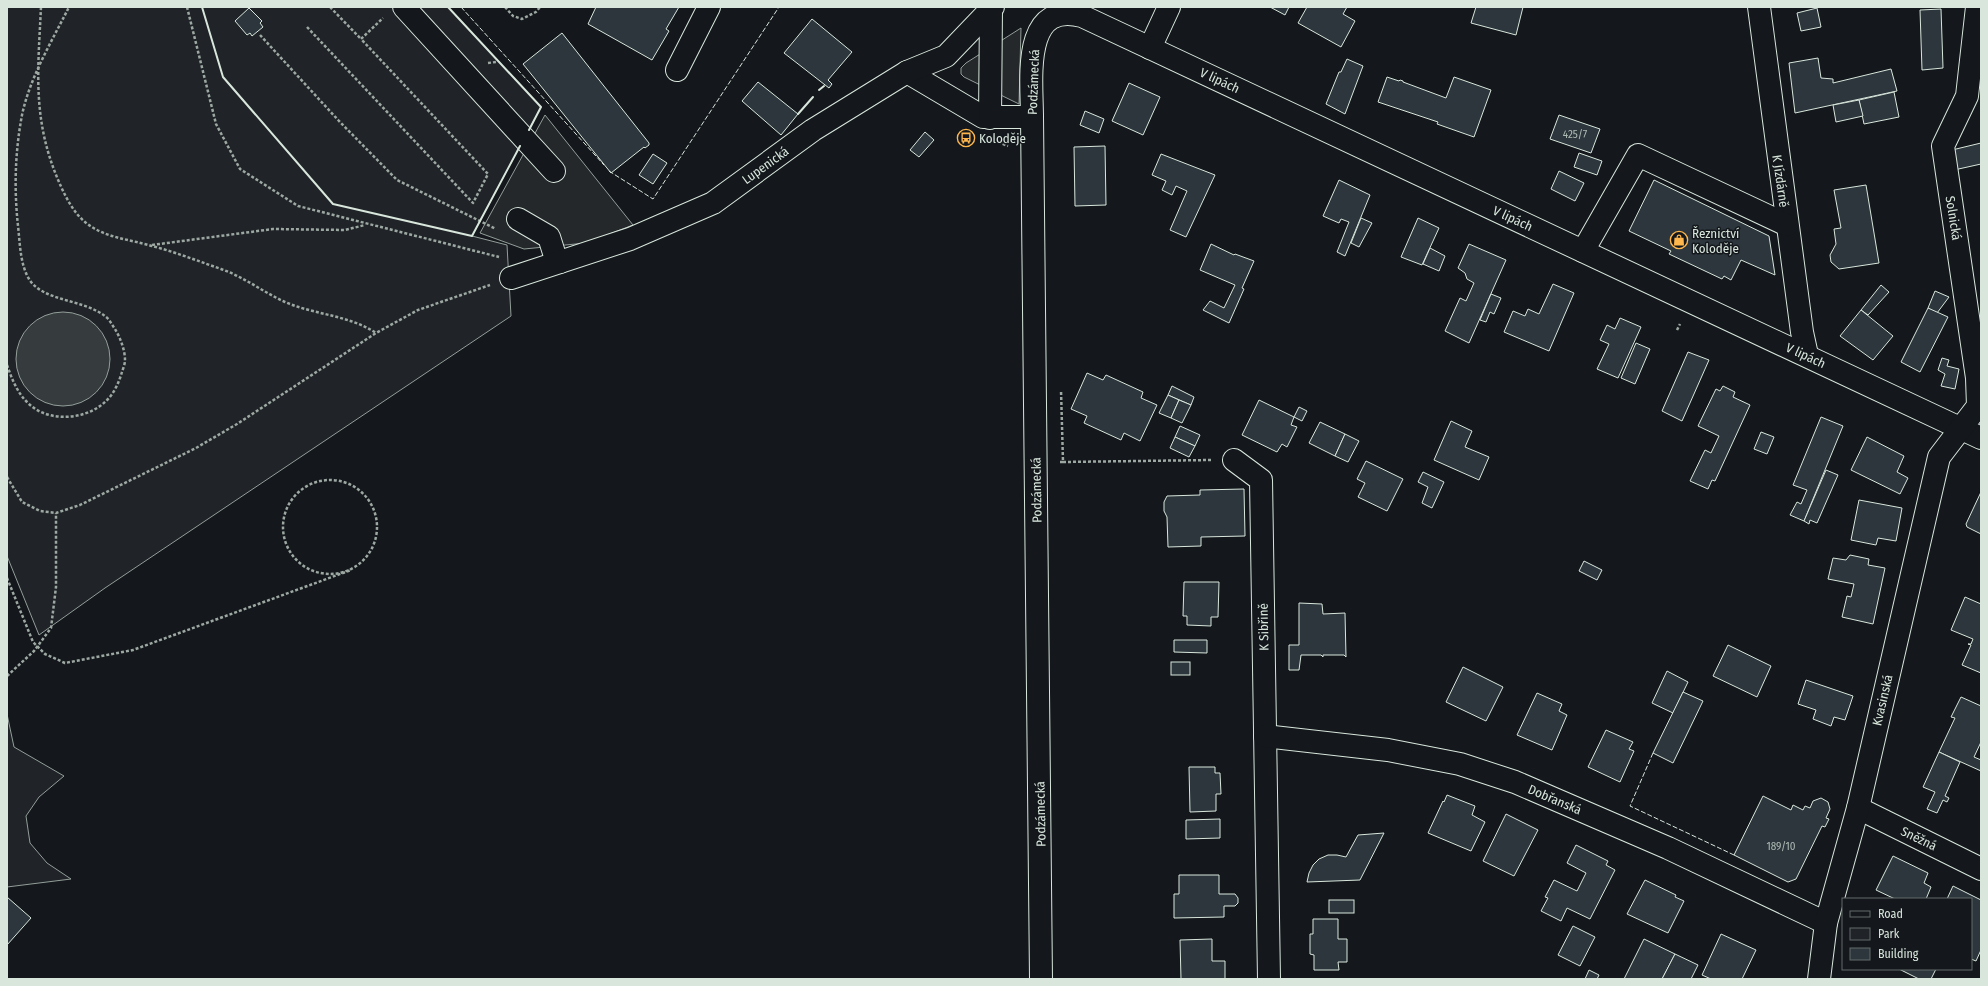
<svg xmlns="http://www.w3.org/2000/svg" width="1988" height="986" viewBox="0 0 1988 986" font-family="'Fira Sans Condensed',sans-serif">
	<style>
		.green { fill: #202428; stroke: #939e99 }
		.parking { fill: #24282b; stroke: #939e99 }
		.water { fill: #363b3e; stroke: #939e99 }
		.building { fill: #2c363c; stroke: #d8e6dc }
		.lines { fill: none; stroke-linecap: round; stroke-linejoin: round }
		.minor-casing { stroke: #d8e6dc; stroke-width: 24 }
		.path { stroke: #9da8a2; stroke-width: 2.5; stroke-dasharray: 3 2; stroke-linecap: butt }
		.minor { stroke: #14181c; stroke-width: 22 }
		.fence { stroke: #d8e6dc; stroke-width: 1; stroke-dasharray: 5 2; stroke-linecap: butt }
		.wall { stroke: #d8e6dc; stroke-width: 2 }
		.labels { text-anchor: middle; stroke-width: 3; stroke-linejoin: round; paint-order: stroke }
		.number-label { font-size: 11px; fill: #adbab4 }
		.street-label { font-size: 13px; fill: #d8e6dc; stroke: #14181c }
		.poi-label { font-size: 13px; fill: #d8e6dc; stroke: #14181c; text-anchor: start }
	</style>
	<rect width="100%" height="100%" fill="#14181c"/>
	<!-- green -->
	<g class="green">
		<path d="M 7,7 L 448,7 L 541,107 L 472,236 L 507,245 L 511,316 L 105,588 L 39,635 L 7,556 Z"/>
		<path d="M 7,714 L 14,747 L 64,776 L 39,797 L 26,816 L 30,843 L 47,863 L 71,879 L 7,887 Z"/>
	</g>
	<!-- parking -->
	<g class="parking">
		<path d="M 1021,28 L 1019,104 L 964,77 L 961,74 L 961,68 L 966,63 Z"/>
		<path d="M 545,115 L 633,225 L 586,243 L 524,249 L 480,233 Z"/>
	</g>
	<!-- water -->
	<circle class="water" cx="63" cy="359" r="47"/>
	<!-- building -->
	<g class="building">
		<path d="M 596,7 L 679,7 L 666,29 L 669,31 L 652,60 L 588,24 Z"/>
		<path d="M 1270,7 L 1289,7 L 1285,15 Z"/>
		<path d="M 1307,7 L 1347,7 L 1343,14 L 1355,21 L 1341,47 L 1298,23 Z"/>
		<path d="M 1476,7 L 1523,7 L 1516,35 L 1471,23 Z"/>
		<path d="M 249,8 L 262,21 L 260,23 L 263,27 L 252,36 L 250,33 L 247,35 L 235,21 Z"/>
		<path d="M 1817,8 L 1821,27 L 1801,31 L 1797,13 Z"/>
		<path d="M 1941,9 L 1943,68 L 1922,70 L 1920,10 Z"/>
		<path d="M 812,19 L 852,52 L 828,80 L 832,84 L 829,88 L 784,53 Z"/>
		<path d="M 562,33 L 649,143 L 649,145 L 645,148 L 644,147 L 611,173 L 523,64 Z"/>
		<path d="M 1818,58 L 1821,78 L 1833,79 L 1833,83 L 1891,69 L 1897,91 L 1795,113 L 1789,63 Z"/>
		<path d="M 1347,59 L 1363,66 L 1345,114 L 1326,104 L 1339,72 L 1341,72 Z"/>
		<path d="M 1387,77 L 1399,81 L 1400,80 L 1403,81 L 1403,82 L 1446,98 L 1454,77 L 1491,90 L 1474,137 L 1437,124 L 1438,122 L 1378,102 Z"/>
		<path d="M 758,82 L 798,114 L 781,135 L 742,101 Z"/>
		<path d="M 1129,83 L 1160,97 L 1143,135 L 1112,121 Z"/>
		<path d="M 1894,92 L 1899,117 L 1864,124 L 1859,100 Z"/>
		<path d="M 1859,100 L 1863,116 L 1836,122 L 1833,105 Z"/>
		<path d="M 1085,111 L 1104,119 L 1099,133 L 1080,125 Z"/>
		<path d="M 1559,115 L 1600,129 L 1591,153 L 1550,139 Z"/>
		<path d="M 925,132 L 934,140 L 919,157 L 910,150 Z"/>
		<path d="M 1981,143 L 1981,164 L 1954,170 L 1952,150 Z"/>
		<path d="M 1105,146 L 1106,205 L 1075,206 L 1074,147 Z"/>
		<path d="M 1579,153 L 1602,161 L 1597,175 L 1574,167 Z"/>
		<path d="M 653,154 L 667,163 L 653,184 L 639,175 Z"/>
		<path d="M 1161,154 L 1215,175 L 1186,237 L 1170,230 L 1187,191 L 1176,186 L 1172,195 L 1162,190 L 1166,181 L 1152,175 Z"/>
		<path d="M 1559,171 L 1584,183 L 1575,201 L 1551,189 Z"/>
		<path d="M 1339,180 L 1370,195 L 1345,256 L 1337,252 L 1349,222 L 1341,219 L 1339,223 L 1323,216 Z"/>
		<path d="M 1654,180 L 1769,236 L 1775,275 L 1741,260 L 1731,280 L 1724,276 L 1722,279 L 1669,254 L 1671,251 L 1629,231 Z"/>
		<path d="M 1866,185 L 1879,263 L 1839,269 L 1831,262 L 1830,255 L 1836,244 L 1834,229 L 1841,228 L 1834,190 Z"/>
		<path d="M 1361,218 L 1372,223 L 1359,247 L 1351,243 Z"/>
		<path d="M 1418,218 L 1439,228 L 1422,265 L 1401,257 Z"/>
		<path d="M 1211,244 L 1234,255 L 1235,254 L 1254,261 L 1242,288 L 1244,289 L 1229,323 L 1203,310 L 1210,301 L 1224,308 L 1235,285 L 1200,270 Z"/>
		<path d="M 1469,244 L 1506,260 L 1469,343 L 1445,331 L 1460,298 L 1466,301 L 1474,283 L 1467,279 L 1465,273 L 1458,268 Z"/>
		<path d="M 1430,248 L 1445,256 L 1439,271 L 1423,264 Z"/>
		<path d="M 1553,284 L 1574,293 L 1549,351 L 1504,332 L 1513,311 L 1525,316 L 1528,309 L 1539,314 Z"/>
		<path d="M 1881,285 L 1889,292 L 1868,315 L 1861,310 Z"/>
		<path d="M 1935,291 L 1949,297 L 1937,313 L 1928,308 Z"/>
		<path d="M 1491,294 L 1501,298 L 1494,314 L 1490,312 L 1486,322 L 1480,320 Z"/>
		<path d="M 1928,308 L 1948,317 L 1920,372 L 1901,362 Z"/>
		<path d="M 1861,310 L 1893,336 L 1873,360 L 1840,336 Z"/>
		<path d="M 1620,318 L 1641,327 L 1618,378 L 1597,369 L 1609,344 L 1600,340 L 1607,325 L 1615,329 Z"/>
		<path d="M 1636,343 L 1650,349 L 1635,384 L 1621,378 Z"/>
		<path d="M 1688,352 L 1709,360 L 1682,421 L 1662,411 Z"/>
		<path d="M 1942,358 L 1949,360 L 1947,366 L 1959,369 L 1955,389 L 1941,386 L 1945,374 L 1938,370 Z"/>
		<path d="M 1087,373 L 1103,380 L 1106,375 L 1143,392 L 1141,398 L 1157,405 L 1140,441 L 1124,433 L 1121,440 L 1084,423 L 1087,416 L 1071,409 Z"/>
		<path d="M 1172,386 L 1194,397 L 1191,405 L 1168,395 Z"/>
		<path d="M 1723,386 L 1735,392 L 1733,397 L 1750,405 L 1715,481 L 1712,480 L 1708,489 L 1690,481 L 1705,450 L 1711,453 L 1719,436 L 1698,426 L 1716,389 L 1720,391 Z"/>
		<path d="M 1168,395 L 1179,400 L 1171,418 L 1159,413 Z"/>
		<path d="M 1179,400 L 1191,405 L 1182,423 L 1171,418 Z"/>
		<path d="M 1259,400 L 1294,417 L 1299,407 L 1307,411 L 1302,421 L 1294,417 L 1291,425 L 1297,427 L 1287,447 L 1282,444 L 1277,452 L 1242,435 Z"/>
		<path d="M 1821,417 L 1843,426 L 1804,521 L 1790,515 L 1797,502 L 1801,504 L 1807,490 L 1793,485 Z"/>
		<path d="M 1451,421 L 1472,431 L 1465,447 L 1489,457 L 1479,480 L 1434,460 Z"/>
		<path d="M 1320,422 L 1345,434 L 1335,456 L 1309,443 Z"/>
		<path d="M 1180,426 L 1200,435 L 1195,446 L 1175,437 Z"/>
		<path d="M 1761,432 L 1774,437 L 1767,454 L 1754,449 Z"/>
		<path d="M 1345,434 L 1359,441 L 1348,462 L 1335,456 Z"/>
		<path d="M 1175,437 L 1195,446 L 1189,457 L 1170,448 Z"/>
		<path d="M 1867,437 L 1904,456 L 1897,472 L 1908,478 L 1900,494 L 1851,470 Z"/>
		<path d="M 1366,461 L 1403,479 L 1387,511 L 1358,497 L 1365,483 L 1357,479 Z"/>
		<path d="M 1826,470 L 1838,475 L 1817,523 L 1810,520 L 1809,524 L 1804,521 Z"/>
		<path d="M 1423,472 L 1444,482 L 1432,508 L 1422,503 L 1428,487 L 1418,482 Z"/>
		<path d="M 1244,489 L 1245,536 L 1201,537 L 1201,546 L 1168,547 L 1167,517 L 1164,511 L 1164,502 L 1167,496 L 1200,495 L 1200,490 Z"/>
		<path d="M 1981,492 L 1981,534 L 1967,527 L 1966,524 Z"/>
		<path d="M 1859,500 L 1902,508 L 1896,541 L 1878,538 L 1876,545 L 1851,540 Z"/>
		<path d="M 1850,555 L 1869,559 L 1868,565 L 1885,568 L 1873,624 L 1842,617 L 1847,596 L 1851,597 L 1854,584 L 1828,579 L 1833,558 L 1846,560 Z"/>
		<path d="M 1584,561 L 1602,570 L 1597,580 L 1579,571 Z"/>
		<path d="M 1184,582 L 1219,582 L 1218,617 L 1211,617 L 1211,626 L 1187,625 L 1187,616 L 1183,616 Z"/>
		<path d="M 1965,597 L 1981,604 L 1981,673 L 1962,665 L 1971,645 L 1968,644 L 1971,644 L 1973,639 L 1951,630 Z"/>
		<path d="M 1299,603 L 1322,604 L 1323,614 L 1345,613 L 1346,657 L 1344,655 L 1323,655 L 1323,657 L 1321,655 L 1301,655 L 1299,670 L 1289,670 L 1289,645 L 1299,645 Z"/>
		<path d="M 1174,640 L 1207,640 L 1207,653 L 1174,652 Z"/>
		<path d="M 1728,645 L 1771,666 L 1757,697 L 1713,676 Z"/>
		<rect x="1171" y="662" width="19" height="13"/>
		<path d="M 1463,667 L 1503,687 L 1486,721 L 1446,702 Z"/>
		<path d="M 1667,671 L 1688,682 L 1673,713 L 1652,703 Z"/>
		<path d="M 1806,680 L 1853,696 L 1845,720 L 1834,717 L 1831,726 L 1813,719 L 1816,710 L 1798,704 Z"/>
		<path d="M 1683,692 L 1703,701 L 1673,763 L 1653,753 Z"/>
		<path d="M 1537,693 L 1562,704 L 1559,711 L 1567,715 L 1552,750 L 1517,735 Z"/>
		<path d="M 1961,697 L 1981,706 L 1981,742 L 1974,757 L 1981,760 L 1981,771 L 1939,752 L 1955,718 L 1951,717 Z"/>
		<path d="M 1606,730 L 1633,742 L 1629,749 L 1634,751 L 1620,782 L 1588,767 Z"/>
		<path d="M 1939,752 L 1960,762 L 1945,796 L 1949,798 L 1947,802 L 1943,800 L 1937,813 L 1927,809 L 1935,792 L 1923,787 Z"/>
		<path d="M 1189,767 L 1215,767 L 1215,773 L 1220,773 L 1221,794 L 1216,794 L 1216,811 L 1190,812 Z"/>
		<path d="M 1447,795 L 1475,806 L 1472,815 L 1485,822 L 1471,851 L 1428,833 L 1443,801 L 1444,802 Z"/>
		<path d="M 1763,796 L 1791,810 L 1793,805 L 1803,810 L 1805,806 L 1810,808 L 1813,801 L 1821,798 L 1828,802 L 1830,809 L 1826,818 L 1829,819 L 1825,827 L 1822,826 L 1796,879 L 1788,882 L 1734,855 Z"/>
		<path d="M 1506,814 L 1538,830 L 1514,876 L 1483,861 Z"/>
		<path d="M 1220,819 L 1220,838 L 1186,839 L 1186,820 Z"/>
		<path d="M 1384,833 L 1360,880 L 1307,882 L 1309,873 L 1313,865 L 1319,859 L 1328,855 L 1337,855 L 1346,857 L 1358,835 Z"/>
		<path d="M 1576,845 L 1608,861 L 1606,865 L 1615,870 L 1590,919 L 1567,908 L 1561,921 L 1541,911 L 1548,898 L 1545,897 L 1554,880 L 1577,891 L 1586,873 L 1567,863 Z"/>
		<path d="M 1893,856 L 1928,873 L 1924,883 L 1931,887 L 1926,899 L 1895,899 L 1876,890 Z"/>
		<path d="M 1179,875 L 1219,875 L 1219,894 L 1235,894 L 1238,898 L 1238,903 L 1235,906 L 1224,906 L 1224,917 L 1174,918 L 1174,894 L 1179,894 Z"/>
		<path d="M 1645,880 L 1676,895 L 1675,897 L 1684,901 L 1668,933 L 1627,914 Z"/>
		<path d="M 1953,886 L 1981,900 L 1981,950 L 1976,961 L 1971,959 L 1971,899 L 1947,899 Z"/>
		<path d="M 7,897 L 31,918 L 7,945 Z"/>
		<rect x="1329" y="900" width="25" height="13"/>
		<path d="M 1313,919 L 1338,919 L 1338,939 L 1347,939 L 1347,962 L 1338,962 L 1339,970 L 1314,970 L 1314,955 L 1310,954 L 1310,934 L 1313,934 Z"/>
		<path d="M 1573,926 L 1595,937 L 1580,966 L 1558,955 Z"/>
		<path d="M 1721,934 L 1756,950 L 1742,979 L 1711,979 L 1702,975 Z"/>
		<path d="M 1212,939 L 1212,961 L 1225,961 L 1225,979 L 1181,979 L 1180,940 Z"/>
		<path d="M 1644,939 L 1675,954 L 1662,979 L 1624,979 Z"/>
		<path d="M 1675,954 L 1698,965 L 1691,979 L 1662,979 Z"/>
		<path d="M 1899,969 L 1936,969 L 1931,979 L 1919,979 Z"/>
		<path d="M 1589,970 L 1599,975 L 1597,979 L 1585,979 Z"/>
	</g>
	<g class="lines">
		<defs>
			<g id="minor">
				<path d="M 404,7 L 554,171"/>
				<path d="M 1759,7 L 1802,332 L 1807,355"/>
				<path d="M 1150,48 L 1169,7"/>
				<path d="M 677,70 L 709,7"/>
				<path d="M 907,72 L 983,117 L 1032,117"/>
				<path d="M 990,118 L 991,9"/>
				<path d="M 518,219 L 549,237 L 555,256 L 560,262"/>
				<path d="M 1583,251 L 1638,155 L 1787,225"/>
				<path d="M 511,278 L 630,239 L 713,203 L 813,130 L 907,72 L 946,56 L 993,7"/>
				<path d="M 1234,460 L 1261,480 L 1269,979"/>
				<path d="M 1265,736 L 1388,750 L 1460,764 L 1515,782 L 1668,848 L 1826,923"/>
				<path d="M 1858,808 L 1981,869"/>
				<path d="M 1041,979 L 1032,117 C 1032,81 1021,0 1082,16 L 1981,438"/>
				<path d="M 1819,979 L 1826,923 L 1858,808 L 1939,457 L 1978,406 L 1977,378 L 1943,146 L 1967,96 L 1977,7"/>
			</g>
		</defs>
		<!-- minor casing -->
		<use href="#minor" class="minor-casing"/>
		<!-- path -->
		<g class="path">
			<path d="M 41,7 C 38,71 32,120 59,182 C 65,196 73,212 85,222 C 104,238 129,239 152,246 C 175,252 198,261 221,269 C 244,277 263,292 285,302 C 315,315 349,315 376,333"/>
			<path d="M 187,7 L 216,124 L 240,169 L 298,206 L 499,257"/>
			<path d="M 330,7 L 361,39"/>
			<path d="M 505,7 L 513,16 L 522,19 L 536,12 L 540,7"/>
			<path d="M 307,27 L 473,203 L 488,174 L 361,39 L 383,18"/>
			<path d="M 260,35 L 339,121 L 397,180 L 496,229"/>
			<path d="M 488,63 L 496,62"/>
			<path d="M 998,142 L 1008,146"/>
			<path d="M 152,245 L 273,229 L 345,230 L 365,225"/>
			<path d="M 1677,330 L 1680,324"/>
			<path d="M 7,365 C 12,379 17,393 29,404 C 49,423 87,420 106,401 C 114,394 119,382 122,372 C 123,369 125,364 125,360 C 125,350 120,337 115,329 C 112,325 110,320 106,317 C 85,299 43,302 29,279 C 20,264 20,243 18,226 C 14,189 15,152 22,115 C 30,77 52,41 69,7"/>
			<path d="M 1060,462 L 1063,462 L 1061,390"/>
			<path d="M 1063,462 L 1212,460"/>
			<path d="M 7,477 L 22,502 L 40,511 L 56,513 L 80,505 L 196,448 L 237,424 L 376,333 L 418,310 L 490,285"/>
			<circle cx="330" cy="527" r="47"/>
			<path d="M 7,578 L 33,642 L 45,654 L 65,663 L 133,650 L 351,570"/>
			<path d="M 7,676 L 34,651 L 51,628 L 56,587 L 56,513"/>
		</g>
		<!-- minor -->
		<use href="#minor" class="minor"/>
		<!-- fence -->
		<g class="fence">
			<path d="M 461,7 L 604,165"/>
			<path d="M 609,171 L 653,199 L 779,7"/>
			<path d="M 1653,753 L 1630,806 L 1734,855"/>
		</g>
		<!-- wall -->
		<g class="wall">
			<path d="M 202,7 L 223,77 L 333,204 L 472,236 L 520,146"/>
			<path d="M 448,7 L 541,107 L 529,130"/>
			<path d="M 819,90 L 824,86"/>
			<path d="M 798,114 L 813,97"/>
		</g>
	</g>
	<!-- icons -->
	<defs>
		<symbol id="bus-ring" viewBox="-11 -11 22 22"><circle r="9.5" fill="#14181c" stroke="#ffb74d" stroke-width="1.5"/><path d="M-5-6H5V4H4V6H2V4H-2V6H-4V4H-5ZM-3.5-4V0h7V-4ZM-3.5 1.2v1.5H-2V1.2ZM2 1.2v1.5H3.5V1.2Z" fill="#ffb74d"/></symbol>
		<symbol id="shop-ring" viewBox="-11 -11 22 22"><circle r="9.5" fill="#14181c" stroke="#ffb74d" stroke-width="1.5"/><path d="M-5-2.5h2.3a2.7 3.5 0 0 1 5.4 0H5L5.5 6h-11ZM-1.5-2.5h3a1.5 2.3 0 0 0-3 0Z" fill="#ffb74d"/></symbol>
	</defs>
	<g fill-rule="evenodd">
		<use href="#bus-ring" x="956" y="128" width="20" height="20"/>
		<use href="#shop-ring" x="1669" y="230" width="20" height="20"/>
	</g>
	<g class="labels">
		<!-- number labels -->
		<g class="number-label">
			<text x="1575" y="138">425/7</text>
			<text x="1781" y="850">189/10</text>
		</g>
		<!-- street labels -->
		<g class="street-label">
			<text transform="translate(1220 80) rotate(25)" y="5">V lipách</text>
			<text transform="translate(1033 82) rotate(-88)" y="5">Podzámecká</text>
			<text transform="translate(765 165) rotate(-36)" y="5">Lupenická</text>
			<text transform="translate(1781 181) rotate(82)" y="5">K Jízdárně</text>
			<text transform="translate(1513 218) rotate(25)" y="5">V lipách</text>
			<text transform="translate(1954 218) rotate(81)" y="5">Solnická</text>
			<text transform="translate(1806 355) rotate(25)" y="5">V lipách</text>
			<text transform="translate(1036 490) rotate(-91)" y="5">Podzámecká</text>
			<text transform="translate(1263 627) rotate(-91)" y="5">K Sibřině</text>
			<text transform="translate(1882 700) rotate(-77)" y="5">Kvasinská</text>
			<text transform="translate(1555 799) rotate(23)" y="5">Dobřanská</text>
			<text transform="translate(1040 814) rotate(-91)" y="5">Podzámecká</text>
			<text transform="translate(1919 838) rotate(26)" y="5">Sněžná</text>
		</g>
		<!-- poi labels -->
		<g class="poi-label">
			<text x="979" y="143">Koloděje</text>
			<text x="1692" y="238">Řeznictví<tspan x="1692" dy="15">Koloděje</tspan></text>
		</g>
	</g>
	<!-- border -->
	<rect width="1988" height="986" fill="none" stroke="#d8e6dc" stroke-width="16"/>
	<!-- legend -->
	<rect x="1842" y="898" width="130" height="72" fill="#14181c" stroke="#626a69"/>
	<rect x="1850" y="911" width="20" height="6" fill="#14181c" stroke="#626a69"/>
	<text x="1878" y="918" font-size="12" fill="#d8e6dc">Road</text>
	<rect x="1850" y="928" width="20" height="12" fill="#202428" stroke="#626a69"/>
	<text x="1878" y="938" font-size="12" fill="#d8e6dc">Park</text>
	<rect x="1850" y="948" width="20" height="12" fill="#2c363c" stroke="#626a69"/>
	<text x="1878" y="958" font-size="12" fill="#d8e6dc">Building</text>
</svg>
